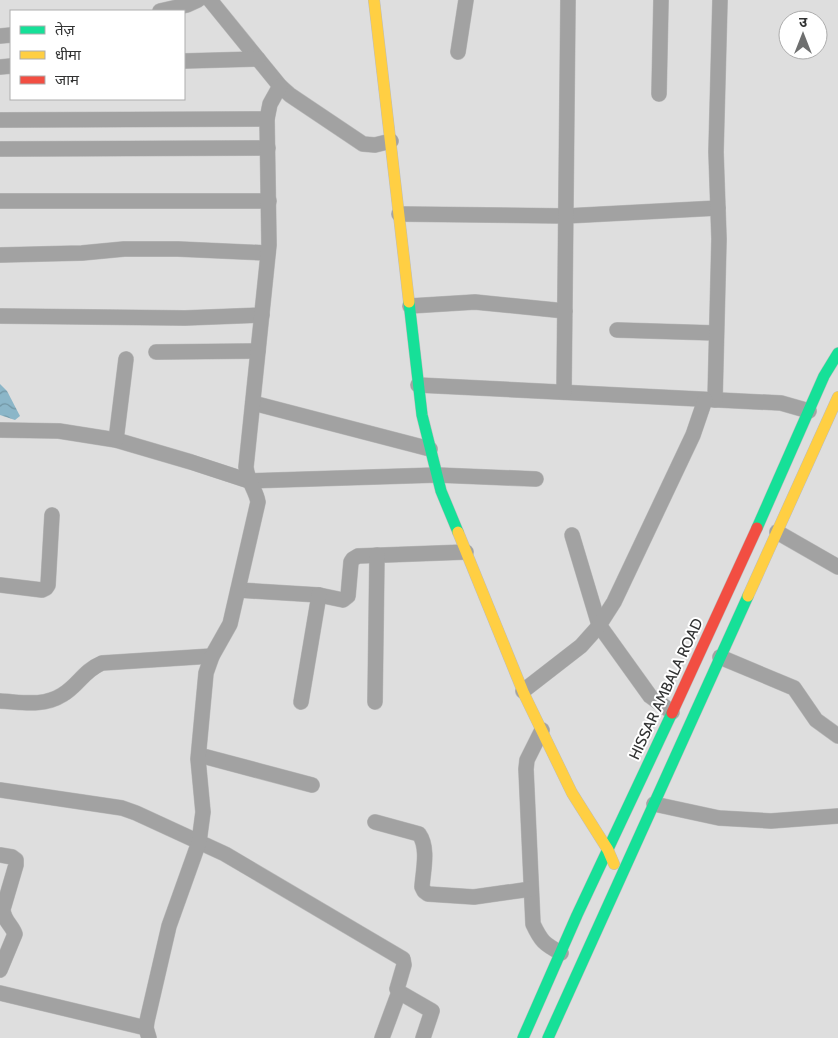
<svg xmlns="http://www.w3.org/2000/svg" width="838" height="1038" viewBox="0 0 838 1038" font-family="Cabin,'Noto Sans Devanagari',sans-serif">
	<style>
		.water { fill: url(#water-waves) }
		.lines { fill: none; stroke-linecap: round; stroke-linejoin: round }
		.street-casing { stroke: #bcbcbc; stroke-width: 16 }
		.fast-casing { stroke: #bcbcbc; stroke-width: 12 }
		.slow-casing { stroke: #bcbcbc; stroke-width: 12 }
		.jam-casing { stroke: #bcbcbc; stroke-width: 12 }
		.street { stroke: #a2a2a2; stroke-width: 15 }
		.fast { stroke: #16e098; stroke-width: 11 }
		.slow { stroke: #ffcf43; stroke-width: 11 }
		.jam { stroke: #f24e42; stroke-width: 11 }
		.labels { text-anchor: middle; stroke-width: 4; stroke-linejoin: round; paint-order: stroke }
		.street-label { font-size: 15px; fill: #323333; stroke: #fff }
	</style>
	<defs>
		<pattern id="water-waves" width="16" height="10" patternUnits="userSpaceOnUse" patternTransform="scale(1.25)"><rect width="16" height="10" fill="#8bb6c8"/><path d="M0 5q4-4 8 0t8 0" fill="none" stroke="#7295a3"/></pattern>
	</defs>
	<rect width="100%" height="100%" fill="#dedede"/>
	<!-- water -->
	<path class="water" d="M 0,384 L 7,391 L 20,416 L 15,420 L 0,415 Z"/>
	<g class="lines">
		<defs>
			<g id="street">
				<path d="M 210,0 L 280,86 L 290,95 L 363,144 L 375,145 L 391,141"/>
				<path d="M 160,11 L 187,5 L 198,0"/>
				<path d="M 0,36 L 11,35"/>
				<path d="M 458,52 L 466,0"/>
				<path d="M 184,61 L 258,59"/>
				<path d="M 0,67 L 11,66"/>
				<path d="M 659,94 L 661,0"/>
				<path d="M 0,120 L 267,119"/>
				<path d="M 0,149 L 268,148"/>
				<path d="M 0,201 L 269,201"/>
				<path d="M 399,214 L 566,216 L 718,208"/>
				<path d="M 0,255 L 82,253 L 124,249 L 178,249 L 268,253"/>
				<path d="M 410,306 L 475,302 L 565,311"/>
				<path d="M 0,316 L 185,318 L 262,315"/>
				<path d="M 617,330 L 716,333"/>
				<path d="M 156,352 L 258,351"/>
				<path d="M 418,385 L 781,403 L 809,411"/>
				<path d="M 564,392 L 568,0"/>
				<path d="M 715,400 L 719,239 L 716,152 L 720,0"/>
				<path d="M 253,403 L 430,449"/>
				<path d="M 0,430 L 59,431 L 116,440 L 191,462 L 249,481 L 437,475 L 536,479"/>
				<path d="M 116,440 L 126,359"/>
				<path d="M 777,532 L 838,567"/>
				<path d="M 572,535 L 599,625 L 650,696 L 672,712"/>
				<path d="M 0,585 L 42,590 L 46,588 L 48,585 L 52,515"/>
				<path d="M 238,590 L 319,595 L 343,600 L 348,596 L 351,562 L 353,559 L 358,556 L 466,552"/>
				<path d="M 720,657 L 794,688 L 816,720 L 838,736"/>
				<path d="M 523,691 L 581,646 L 598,627 L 614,602 L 693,435 L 705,400"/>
				<path d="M 0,701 C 21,702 43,707 62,695 C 78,686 83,671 102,663 L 212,656"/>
				<path d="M 301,702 L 319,595"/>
				<path d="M 375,702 L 377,555"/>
				<path d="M 542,730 L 527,760 L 526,769 L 533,924 C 541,941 544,944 561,953"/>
				<path d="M 199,755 L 312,785"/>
				<path d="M 0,790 L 122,808 L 136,813 L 225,854 L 403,959 L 404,965 L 397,989 L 399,992 L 432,1011 L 423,1038"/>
				<path d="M 654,804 L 719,818 L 771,821 L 838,816"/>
				<path d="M 375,822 L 419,834 C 429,848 423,871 422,887 L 424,891 L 428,894 L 474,897 L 531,889"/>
				<path d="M 0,855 L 12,857 L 16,860 L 16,865 L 3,909 C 3,920 12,925 15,934 L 0,970"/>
				<path d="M 0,993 L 146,1028"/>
				<path d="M 149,1038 L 146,1028 L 147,1021 L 169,926 L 199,842 L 203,812 L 198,759 L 206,673 L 212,656 L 230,624 L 258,502 C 256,490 247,480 246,467 L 269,245 L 267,119 L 270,104 L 280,86"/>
				<path d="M 382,1038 L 399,992"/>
			</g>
			<g id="fast">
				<path d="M 409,302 L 422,415 L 441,491 L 458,532"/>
				<path d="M 757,528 L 824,376 L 838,353"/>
				<path d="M 523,1038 L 577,915 L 672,713"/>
				<path d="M 548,1038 L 748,596"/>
			</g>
			<g id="slow">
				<path d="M 374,0 L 409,302"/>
				<path d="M 458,532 L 524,694 L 572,793 L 608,850 L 614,864"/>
				<path d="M 748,596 L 838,397"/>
			</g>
			<path id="jam" d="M 672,713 L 757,528"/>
		</defs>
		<!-- street casing -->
		<use href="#street" class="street-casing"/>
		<!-- fast casing -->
		<use href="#fast" class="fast-casing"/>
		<!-- slow casing -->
		<use href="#slow" class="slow-casing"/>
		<!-- jam casing -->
		<use href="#jam" class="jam-casing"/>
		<!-- street -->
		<use href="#street" class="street"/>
		<!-- fast -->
		<use href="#fast" class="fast"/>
		<!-- slow -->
		<use href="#slow" class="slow"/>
		<!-- jam -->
		<use href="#jam" class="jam"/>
	</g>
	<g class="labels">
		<!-- street labels -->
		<g class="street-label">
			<text transform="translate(666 689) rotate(-65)" y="5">HISSAR AMBALA ROAD</text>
		</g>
	</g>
	<!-- legend -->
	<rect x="10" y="10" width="175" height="90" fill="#ffffff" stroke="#adadad"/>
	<rect x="20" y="26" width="25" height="8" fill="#16e098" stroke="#adadad"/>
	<text x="55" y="35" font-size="15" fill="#323333">तेज़</text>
	<rect x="20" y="51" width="25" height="8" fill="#ffcf43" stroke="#adadad"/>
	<text x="55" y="60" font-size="15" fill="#323333">धीमा</text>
	<rect x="20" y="76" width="25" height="8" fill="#f24e42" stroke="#adadad"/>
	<text x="55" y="85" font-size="15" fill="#323333">जाम</text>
	<!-- north arrow -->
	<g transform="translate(803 35)"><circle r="24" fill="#ffffff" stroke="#adadad"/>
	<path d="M0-4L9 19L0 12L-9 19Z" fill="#6e6f6f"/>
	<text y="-8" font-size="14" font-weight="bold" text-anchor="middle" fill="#323333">उ</text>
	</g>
</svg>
